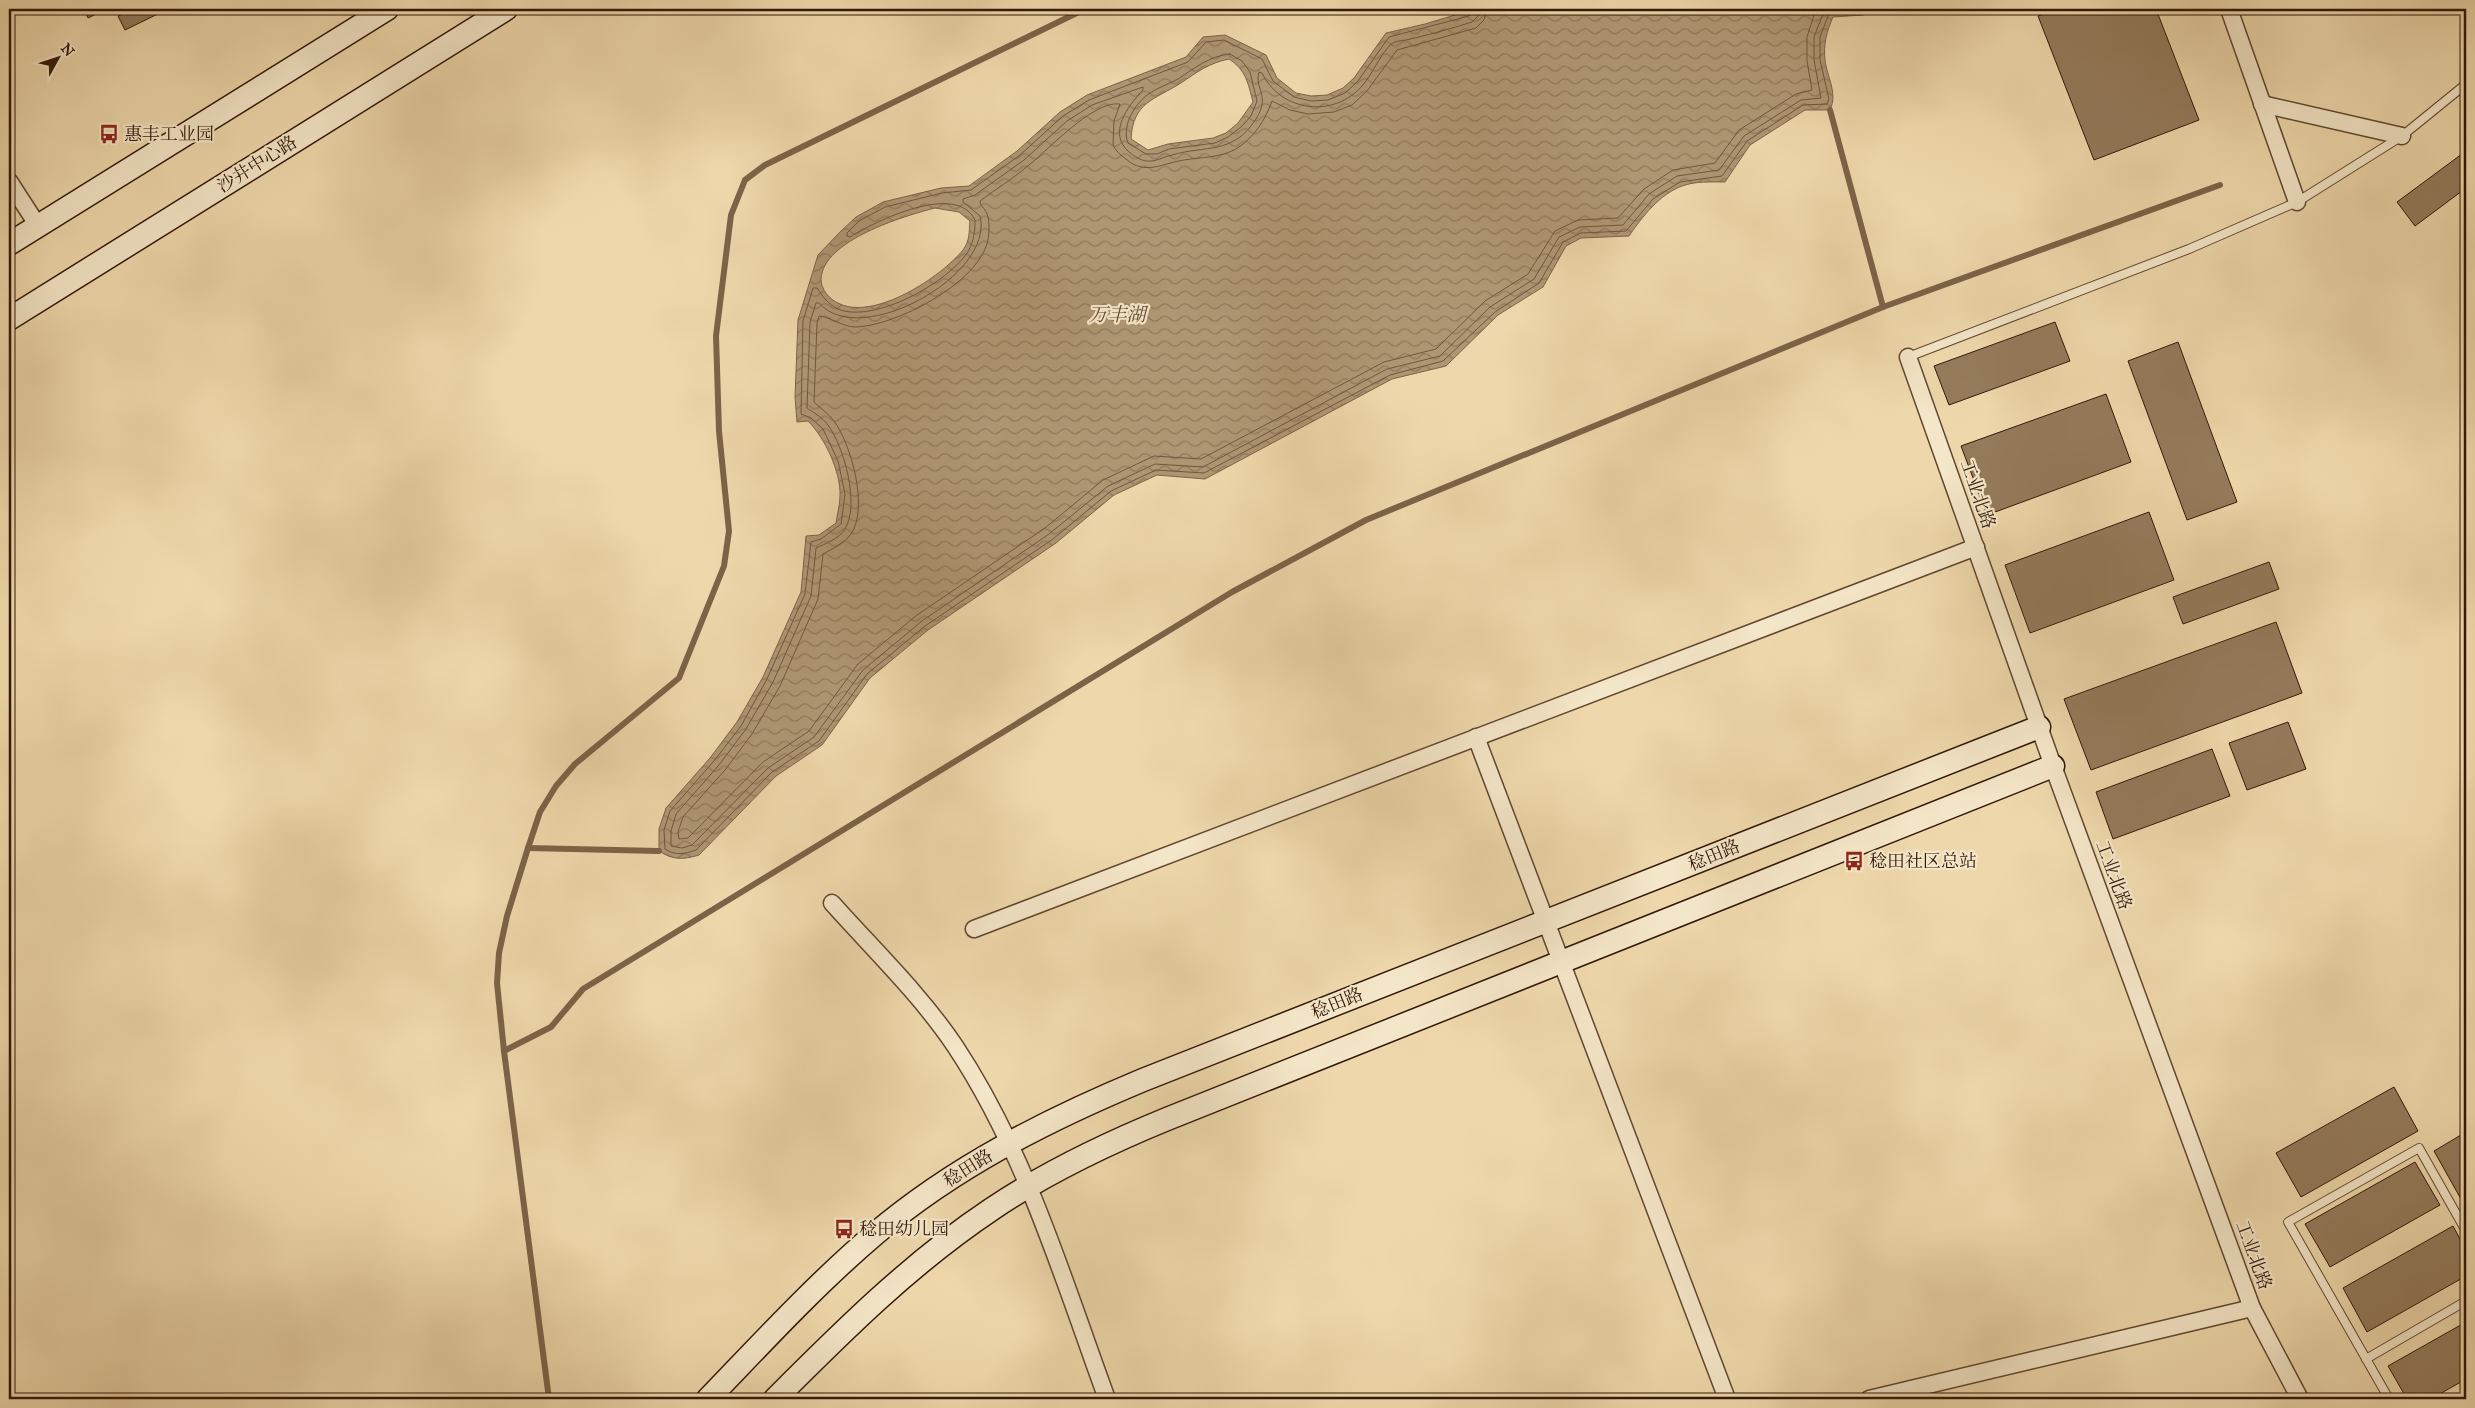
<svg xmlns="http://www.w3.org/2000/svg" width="2475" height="1408" viewBox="0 0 2475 1408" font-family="'IM FELL Great Primer','Noto Serif SC',serif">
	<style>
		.water { fill: url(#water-waves); stroke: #7c6348; fill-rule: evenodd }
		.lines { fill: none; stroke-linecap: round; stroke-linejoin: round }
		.shore { stroke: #70563d; stroke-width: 1 }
		.stream { stroke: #7c6348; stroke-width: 6 }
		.building { fill: #947b5c; stroke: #321707 }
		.lane-casing { stroke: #614730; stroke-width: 10 }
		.street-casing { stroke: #614730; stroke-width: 19 }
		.secondary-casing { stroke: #321707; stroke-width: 25 }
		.lane { stroke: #f4e6c8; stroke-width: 8 }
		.street { stroke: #f4e6c8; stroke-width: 16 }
		.secondary { stroke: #f4e6c8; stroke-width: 22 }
		.labels { text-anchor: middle; stroke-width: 4.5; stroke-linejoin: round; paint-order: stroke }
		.poi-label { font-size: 18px; fill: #321707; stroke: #f4e6c8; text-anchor: start }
		.street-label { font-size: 18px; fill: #321707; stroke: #f4e6c8 }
		.water-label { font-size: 19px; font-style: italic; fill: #644a32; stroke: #f4e6c8 }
	</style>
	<defs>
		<pattern id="water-waves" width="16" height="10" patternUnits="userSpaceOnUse" patternTransform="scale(1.25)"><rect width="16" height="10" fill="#ae9673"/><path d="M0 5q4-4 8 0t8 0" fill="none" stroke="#8e795c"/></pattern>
	</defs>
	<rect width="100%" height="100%" fill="#eed8ab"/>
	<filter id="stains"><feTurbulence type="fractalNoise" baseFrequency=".004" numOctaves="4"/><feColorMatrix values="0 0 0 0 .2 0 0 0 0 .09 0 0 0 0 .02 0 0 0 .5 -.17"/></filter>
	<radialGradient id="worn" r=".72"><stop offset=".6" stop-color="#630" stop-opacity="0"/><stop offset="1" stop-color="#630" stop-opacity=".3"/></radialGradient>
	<!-- water -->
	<path class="water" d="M 1475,9 L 1871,9 L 1863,15 L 1833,17 C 1827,31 1823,44 1825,60 C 1827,77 1838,93 1830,110 L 1805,110 L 1750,145 L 1725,182 C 1712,182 1695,181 1682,186 C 1660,194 1642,217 1629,236 L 1581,238 L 1566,246 L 1543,287 L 1498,315 L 1446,366 L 1392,379 L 1205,479 L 1157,475 L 1114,495 L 1056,543 L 928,630 L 870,678 L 822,745 L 776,776 L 699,855 C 682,860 673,860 659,851 L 659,829 L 666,808 L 710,758 L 737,722 L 763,677 L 801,592 L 806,536 L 819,535 L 836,523 C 837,515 840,505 840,496 C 841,472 825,438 808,421 L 797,422 L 795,397 L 798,320 L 818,255 L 839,233 L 856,217 L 883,202 L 941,188 L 969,186 L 1017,151 L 1060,112 L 1087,95 L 1186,57 L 1203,37 L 1225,35 L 1266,55 L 1277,78 L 1296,93 L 1311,96 L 1327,95 L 1343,88 L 1354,78 L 1386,33 L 1425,24 ZM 1229,59 C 1246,70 1248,83 1253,102 L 1238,123 L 1226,133 L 1213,138 L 1168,144 L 1148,150 L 1131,139 C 1133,102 1154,100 1181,83 C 1197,72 1209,63 1229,59 ZM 935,208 L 959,212 L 970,221 C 969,231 970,241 963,250 C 941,277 876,320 840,304 C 830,300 821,290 821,279 C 823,240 904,216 935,208 Z"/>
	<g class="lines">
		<!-- shore -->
		<g class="shore">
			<path d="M 1473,9 L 1469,16 L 1389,37 L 1358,81 L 1345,93 L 1328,100 L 1311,101 L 1294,97 L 1273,81 L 1262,59 L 1224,40 L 1206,42 L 1188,62 L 1089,100 L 1063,116 L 1020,155 L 971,190 L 942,193 L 885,207 L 859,221 L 847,233 L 847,236 L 850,237 C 874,222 956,181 975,220 C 975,231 974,240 969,250 C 950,282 874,324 838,309 C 828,304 823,297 817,288 L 813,288 L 803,321 L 801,414 L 811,418 L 823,429 L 838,461 L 845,494 L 841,524 L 821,539 L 811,542 L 805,594 L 767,679 L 741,726 L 714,761 L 670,811 L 664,830 L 665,849 C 676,856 684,854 696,850 L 772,772 L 819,741 L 867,674 L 925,626 L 1053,539 L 1111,491 L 1156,470 L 1204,473 L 1390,375 L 1443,361 L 1495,312 L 1539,283 L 1563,242 L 1581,233 L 1626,231 L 1653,199 L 1680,182 L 1722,176 L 1747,141 L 1803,105 L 1827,104 L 1829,99 L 1820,60 L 1820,37 L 1828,16 L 1832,12 L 1863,9"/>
			<path d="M 1480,9 L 1478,16 L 1472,22 C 1450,29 1428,35 1406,40 C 1401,41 1395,41 1391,44 C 1380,55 1373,73 1363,85 C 1334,119 1281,112 1262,73 L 1259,72 C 1254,89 1271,95 1256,119 C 1233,155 1206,145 1172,155 C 1163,157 1156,162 1146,161 C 1140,160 1134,156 1129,152 C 1107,133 1128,106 1143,90 L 1143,87 L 1092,105 L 1067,121 L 1024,160 L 975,195 L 963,199 L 963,202 L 980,216 C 995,275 860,350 819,303 L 816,303 L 810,322 L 807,408 C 814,413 822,417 828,425 C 844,447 860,504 845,529 C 840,538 825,544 816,548 L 811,596 L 773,682 L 746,729 L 719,765 L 676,814 L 671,831 L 671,846 L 682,848 L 692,845 L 768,768 L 814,737 L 863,670 L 922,621 L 1049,534 L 1108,486 L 1155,464 L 1203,467 L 1387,369 L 1440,356 L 1490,307 L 1534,279 L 1559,237 L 1580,227 L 1623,225 L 1649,194 L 1677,176 L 1719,170 L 1744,136 L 1801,100 L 1821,98 L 1814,60 L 1814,37 L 1825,9"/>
			<path d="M 1487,9 L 1484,20 L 1476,28 L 1397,50 L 1367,91 L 1352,105 L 1334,112 L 1308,114 L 1290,110 L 1272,101 C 1265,120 1255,137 1236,149 C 1220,158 1201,157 1184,160 C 1163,163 1145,176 1126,159 C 1120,155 1116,151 1113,145 L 1114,121 L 1120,104 C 1094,100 1049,149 1029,165 C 1014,178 996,189 980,201 C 980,206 985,208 987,214 C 990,221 989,233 988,240 C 979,283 896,326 855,327 C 843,327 828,316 819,316 L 817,323 L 814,402 C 820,408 828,413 834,421 C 851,444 869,508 851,534 C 845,543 832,549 823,554 L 818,599 L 780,686 L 752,734 L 725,770 L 683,817 L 678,832 L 679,839 L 688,838 L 763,762 L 809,731 L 858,664 L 917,615 L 1045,528 L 1103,480 L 1154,456 L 1201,459 L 1384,362 L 1436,349 L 1485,301 L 1528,274 L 1555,231 L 1578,220 L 1618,218 L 1644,189 L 1673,170 L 1715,163 L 1739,130 L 1796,94 L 1812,90 L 1807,61 L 1807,37 L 1816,9"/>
			<path d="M 1230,54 L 1242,61 L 1250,72 L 1257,101 L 1251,116 L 1241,127 L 1228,137 L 1215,143 L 1169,149 L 1157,154 L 1146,154 L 1128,143 C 1121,125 1136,102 1150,93 C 1159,87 1169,84 1178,79 C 1195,68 1209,56 1230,54 Z"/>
		</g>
		<!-- stream -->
		<g class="stream">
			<path d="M 1830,110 L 1883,307"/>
			<path d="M 528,848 L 659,851"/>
			<path d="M 504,1051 L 551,1027 L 583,989 L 1232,592 L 1366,520 L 1883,307 L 2220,185"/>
			<path d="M 549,1399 L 504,1051 L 497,983 L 499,953 L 507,916 L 528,848 L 540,812 L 556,786 L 575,764 L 679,678 L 724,566 L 729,531 L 719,431 L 716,336 L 731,215 L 745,180 L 765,165 L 1085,9"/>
		</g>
	</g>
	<!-- building -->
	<g class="building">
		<path d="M 84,9 L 101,9 L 102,11 L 88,18 Z"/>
		<path d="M 121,9 L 168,9 L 125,30 L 118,16 L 123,14 Z"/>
		<path d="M 2056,9 L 2156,9 L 2199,120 L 2094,160 L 2038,16 Z"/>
		<path d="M 2466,151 L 2466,188 L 2415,226 L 2397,202 Z"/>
		<path d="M 2055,322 L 2070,361 L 1949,405 L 1934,366 Z"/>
		<path d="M 2178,342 L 2237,502 L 2187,520 L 2128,361 Z"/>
		<path d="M 2106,394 L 2131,462 L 1987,515 L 1961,446 Z"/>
		<path d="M 2149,512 L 2174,580 L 2030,633 L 2005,565 Z"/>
		<path d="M 2269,562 L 2279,589 L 2183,624 L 2173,597 Z"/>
		<path d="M 2276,622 L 2302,693 L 2091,770 L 2064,699 Z"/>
		<path d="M 2288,722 L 2306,769 L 2247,790 L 2229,743 Z"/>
		<path d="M 2212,749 L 2230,796 L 2113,839 L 2096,792 Z"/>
		<path d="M 2394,1087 L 2418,1131 L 2301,1197 L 2276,1153 Z"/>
		<path d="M 2466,1132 L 2466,1208 L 2434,1151 Z"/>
		<path d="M 2415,1162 L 2440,1205 L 2330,1267 L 2305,1224 Z"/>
		<path d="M 2453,1226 L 2466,1250 L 2466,1276 L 2367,1332 L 2343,1288 Z"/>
		<path d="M 2466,1322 L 2466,1379 L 2431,1399 L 2407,1399 L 2388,1366 Z"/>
	</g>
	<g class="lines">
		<defs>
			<g id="lane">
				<path d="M 1908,357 L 2189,249 L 2297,202 L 2402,136 L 2466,84"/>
				<path d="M 2366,1359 L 2466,1301"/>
				<path d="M 2389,1399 L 2288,1222 L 2419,1148 L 2466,1231"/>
			</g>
			<g id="street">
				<path d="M 2229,9 L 2297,202"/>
				<path d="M 2262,104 L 2402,136"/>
				<path d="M 9,181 L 38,226"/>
				<path d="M 1908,357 L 2053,766 L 2252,1308 L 2300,1399"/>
				<path d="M 1476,737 L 1727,1399"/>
				<path d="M 832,903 C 873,949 920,994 955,1046 C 1026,1153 1063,1279 1107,1399"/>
				<path d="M 974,929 L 1976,547"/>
				<path d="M 1869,1399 L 2252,1308"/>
			</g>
			<g id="secondary">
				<path d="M 9,244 L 387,9"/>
				<path d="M 9,319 L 506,9"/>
				<path d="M 708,1399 C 762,1343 815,1285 875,1234 C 954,1167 1047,1120 1143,1080 L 2039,727"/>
				<path d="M 775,1399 C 843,1331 911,1263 992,1209 C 1047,1172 1106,1144 1167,1119 L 2053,766"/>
			</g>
		</defs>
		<!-- lane casing -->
		<use href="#lane" class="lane-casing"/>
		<!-- street casing -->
		<use href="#street" class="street-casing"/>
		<!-- secondary casing -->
		<use href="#secondary" class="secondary-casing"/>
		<!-- lane -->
		<use href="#lane" class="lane"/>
		<!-- street -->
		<use href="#street" class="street"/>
		<!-- secondary -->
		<use href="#secondary" class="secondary"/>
	</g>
	<!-- icons -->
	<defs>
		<symbol id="bus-bare" viewBox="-9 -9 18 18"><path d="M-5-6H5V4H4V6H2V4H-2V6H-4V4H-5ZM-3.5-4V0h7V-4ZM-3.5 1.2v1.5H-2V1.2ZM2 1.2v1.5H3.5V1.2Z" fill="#8f2418" stroke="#f4e6c8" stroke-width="2.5" paint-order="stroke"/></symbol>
	</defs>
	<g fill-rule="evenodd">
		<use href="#bus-bare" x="95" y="120" width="28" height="28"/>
		<use href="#bus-bare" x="1840" y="847" width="28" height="28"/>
		<use href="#bus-bare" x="830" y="1215" width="28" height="28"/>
	</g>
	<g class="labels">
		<!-- poi labels -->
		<g class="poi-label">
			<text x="124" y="140">惠丰工业园</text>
			<text x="1869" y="867">稔田社区总站</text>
			<text x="859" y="1235">稔田幼儿园</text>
		</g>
		<!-- street labels -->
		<g class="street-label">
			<text transform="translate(257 164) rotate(-32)" y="6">沙井中心路</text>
			<text transform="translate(1978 494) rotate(71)" y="6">工业北路</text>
			<text transform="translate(1714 855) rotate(-22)" y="6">稔田路</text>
			<text transform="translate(2114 875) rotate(70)" y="6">工业北路</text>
			<text transform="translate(1337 1003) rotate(-22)" y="6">稔田路</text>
			<text transform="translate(968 1168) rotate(-32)" y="6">稔田路</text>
			<text transform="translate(2254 1255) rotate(70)" y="6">工业北路</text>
		</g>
		<!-- water labels -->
		<g class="water-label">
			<text x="1117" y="321">万丰湖</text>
		</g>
	</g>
	<!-- margin -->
	<rect width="2475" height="1408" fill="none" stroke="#eed8ab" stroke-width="30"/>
	<rect x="10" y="10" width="2455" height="1388" fill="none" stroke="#321707" stroke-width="2.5"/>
	<rect x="15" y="15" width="2445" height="1378" fill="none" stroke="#321707"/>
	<!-- north arrow -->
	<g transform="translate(58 58) rotate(50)" stroke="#f4e6c8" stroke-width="4" paint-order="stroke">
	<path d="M0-4L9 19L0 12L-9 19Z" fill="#321707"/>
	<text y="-8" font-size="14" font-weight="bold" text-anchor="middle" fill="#321707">N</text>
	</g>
	<rect width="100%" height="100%" filter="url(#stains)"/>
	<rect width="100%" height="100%" fill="url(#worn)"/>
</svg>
